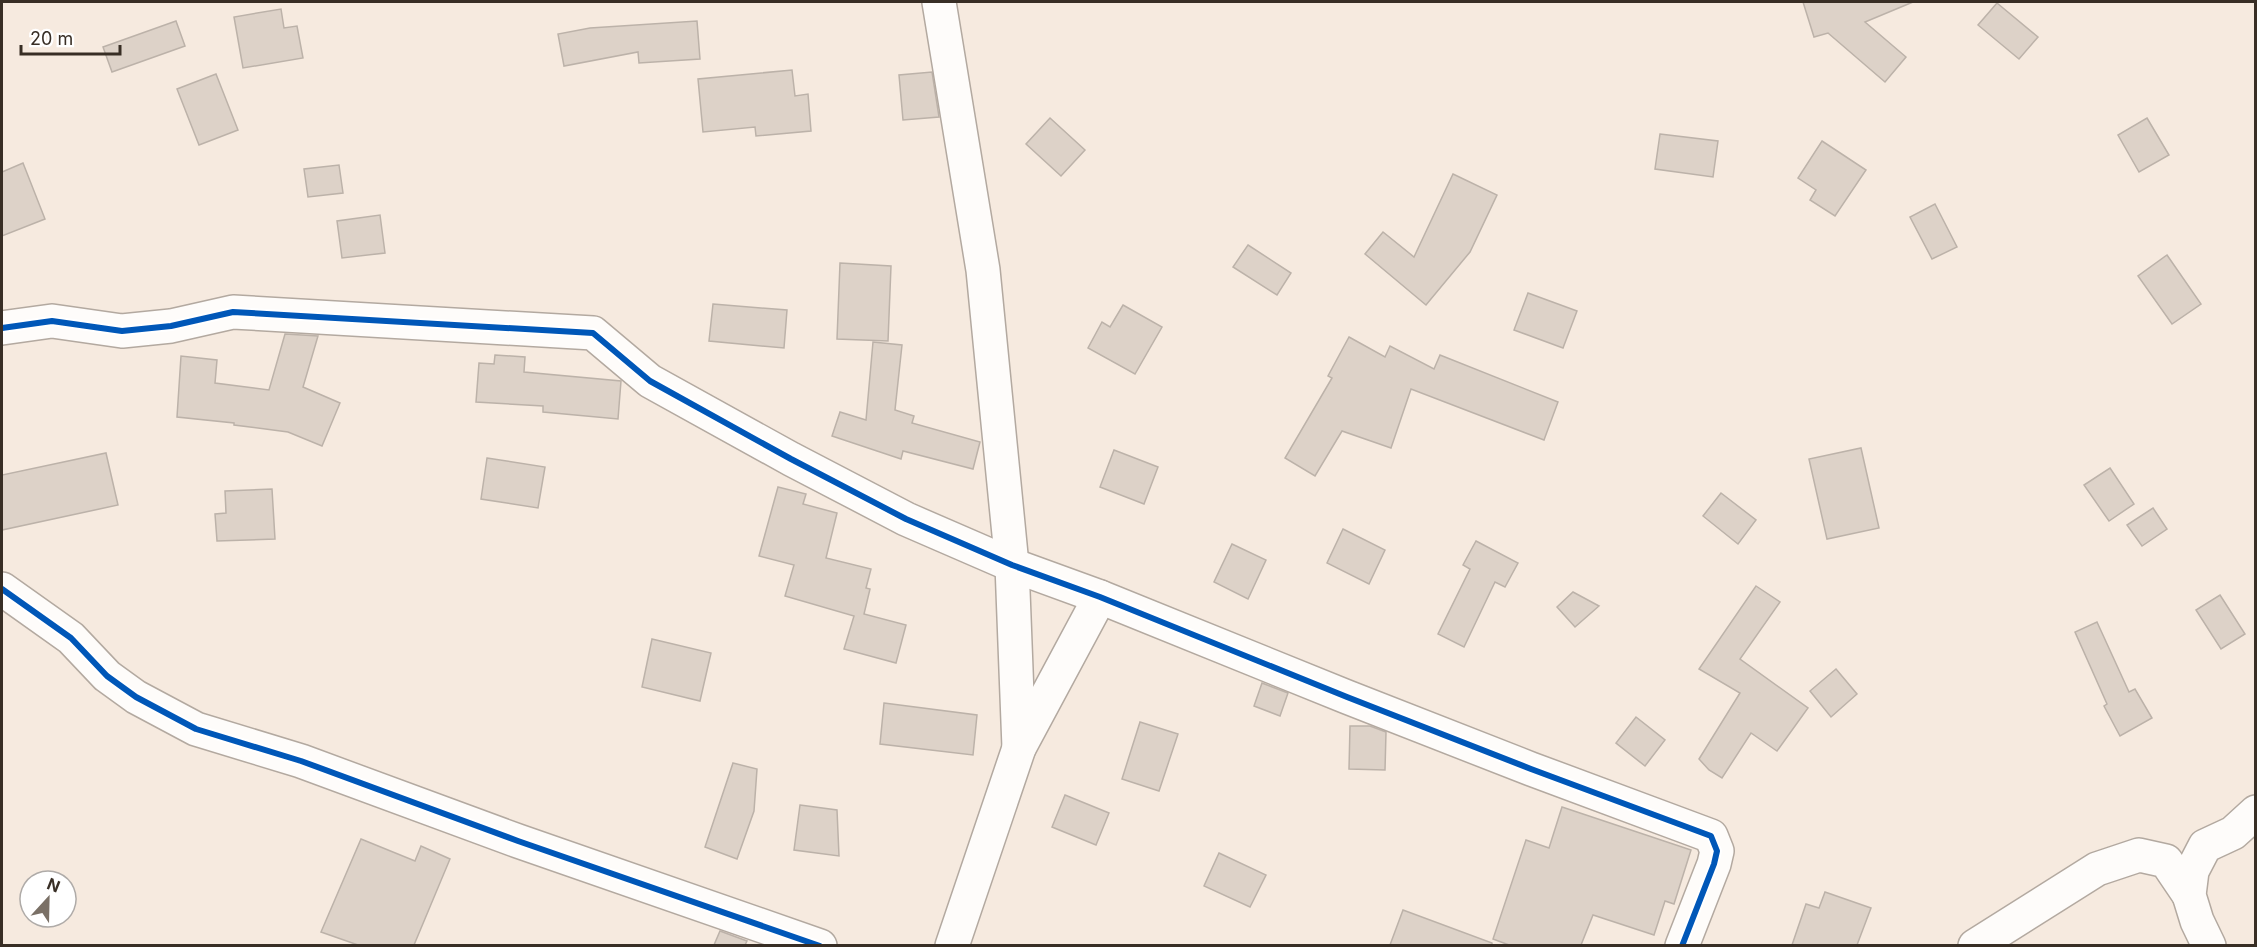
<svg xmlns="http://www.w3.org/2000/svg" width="2257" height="947" viewBox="0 0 2257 947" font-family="Inter,sans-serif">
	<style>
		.building { fill: #ddd2c8; stroke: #bcb2a9; stroke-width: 1.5 }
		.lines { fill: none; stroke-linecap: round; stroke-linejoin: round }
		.street-casing { stroke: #b3a9a0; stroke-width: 36 }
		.street { stroke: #fefcfa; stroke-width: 33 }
		.cycleway-casing { stroke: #fff; stroke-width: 10 }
		.cycleway { stroke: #0057b8; stroke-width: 6 }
	</style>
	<rect width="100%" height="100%" fill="#f6eadf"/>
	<!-- building -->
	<g class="building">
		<path d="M 1803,2 L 1913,2 L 1865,22 L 1906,57 L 1885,82 L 1828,33 L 1814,37 Z"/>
		<path d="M 1997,3 L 2038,37 L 2019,59 L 1978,25 Z"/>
		<path d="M 281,9 L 284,28 L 297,26 L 303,58 L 243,68 L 234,17 Z"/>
		<path d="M 176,21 L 185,46 L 112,72 L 103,47 Z"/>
		<path d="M 697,21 L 700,59 L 639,63 L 638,52 L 564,66 L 558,34 L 590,28 Z"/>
		<path d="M 792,70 L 795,96 L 808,94 L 811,131 L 756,136 L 755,127 L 703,132 L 698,79 Z"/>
		<path d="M 932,72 L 939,117 L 903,120 L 899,75 Z"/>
		<path d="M 216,74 L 238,130 L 199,145 L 177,89 Z"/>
		<path d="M 1050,118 L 1085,150 L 1061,176 L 1026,144 Z"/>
		<path d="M 2147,118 L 2169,155 L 2139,172 L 2118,135 Z"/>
		<path d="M 1660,134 L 1718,141 L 1713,177 L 1655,169 Z"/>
		<path d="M 1822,141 L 1866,170 L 1835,216 L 1810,200 L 1816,190 L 1798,178 Z"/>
		<path d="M 23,163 L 45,219 L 2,236 L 2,172 Z"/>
		<path d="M 339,165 L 343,193 L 308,197 L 304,169 Z"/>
		<path d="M 1453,174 L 1497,195 L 1470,252 L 1426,305 L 1365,254 L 1383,232 L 1414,257 Z"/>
		<path d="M 1935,204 L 1957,247 L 1932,259 L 1910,217 Z"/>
		<path d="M 380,215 L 385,253 L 342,258 L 337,221 Z"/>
		<path d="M 1248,245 L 1291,273 L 1277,295 L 1233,267 Z"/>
		<path d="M 2167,255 L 2201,304 L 2172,324 L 2138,276 Z"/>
		<path d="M 840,263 L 891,266 L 888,341 L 837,339 Z"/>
		<path d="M 1528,293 L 1577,311 L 1563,348 L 1514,330 Z"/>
		<path d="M 713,304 L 787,310 L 784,348 L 709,341 Z"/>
		<path d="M 1123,305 L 1162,327 L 1135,374 L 1088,348 L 1102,322 L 1110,327 Z"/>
		<path d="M 285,334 L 318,336 L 303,387 L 340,403 L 322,446 L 288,432 L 234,425 L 234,423 L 177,417 L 181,356 L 217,360 L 215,383 L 269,390 Z"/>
		<path d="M 1349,337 L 1385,357 L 1390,346 L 1434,369 L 1440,355 L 1558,402 L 1544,440 L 1411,389 L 1391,448 L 1342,431 L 1315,476 L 1285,458 L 1332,378 L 1328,376 Z"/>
		<path d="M 873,342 L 902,345 L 895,410 L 914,416 L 912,423 L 980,442 L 973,469 L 903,451 L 901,459 L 832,436 L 840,412 L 866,420 Z"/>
		<path d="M 495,355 L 525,357 L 524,372 L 621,381 L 618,419 L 543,412 L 543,406 L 476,402 L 479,363 L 494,364 Z"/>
		<path d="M 1861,448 L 1879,528 L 1827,539 L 1809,459 Z"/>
		<path d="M 1114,450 L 1158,467 L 1144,504 L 1100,487 Z"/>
		<path d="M 106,453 L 118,505 L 2,530 L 2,475 Z"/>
		<path d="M 487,458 L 545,467 L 538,508 L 481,499 Z"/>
		<path d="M 2110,468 L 2134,504 L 2109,521 L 2084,485 Z"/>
		<path d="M 778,487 L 806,494 L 803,504 L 837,513 L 826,558 L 871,569 L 866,588 L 870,589 L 864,614 L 906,625 L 896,663 L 844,649 L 854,616 L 785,596 L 794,565 L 759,556 Z"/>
		<path d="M 272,489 L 275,539 L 217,541 L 215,514 L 226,513 L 225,491 Z"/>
		<path d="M 1721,493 L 1756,520 L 1738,544 L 1703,516 Z"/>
		<path d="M 2153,508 L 2167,529 L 2142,546 L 2127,525 Z"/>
		<path d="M 1343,529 L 1385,550 L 1369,584 L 1327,563 Z"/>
		<path d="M 1476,541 L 1518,563 L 1505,587 L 1495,582 L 1464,647 L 1438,634 L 1470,569 L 1463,565 Z"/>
		<path d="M 1232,544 L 1266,560 L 1248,599 L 1214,582 Z"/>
		<path d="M 1756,586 L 1780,602 L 1740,659 L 1808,708 L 1777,751 L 1751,733 L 1722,778 L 1709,770 L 1699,759 L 1740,693 L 1699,669 Z"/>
		<path d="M 1573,592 L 1599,606 L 1575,627 L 1557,607 Z"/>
		<path d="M 2220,595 L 2245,634 L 2221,649 L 2196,610 Z"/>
		<path d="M 2097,622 L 2129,692 L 2135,689 L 2152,718 L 2120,736 L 2104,706 L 2107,704 L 2075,632 Z"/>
		<path d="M 652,639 L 711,653 L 700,701 L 642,687 Z"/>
		<path d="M 1836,669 L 1857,694 L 1831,717 L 1810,691 Z"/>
		<path d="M 1262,683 L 1288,693 L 1280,716 L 1254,706 Z"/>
		<path d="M 884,703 L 977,715 L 973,755 L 880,744 Z"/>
		<path d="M 1636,717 L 1665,740 L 1645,766 L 1616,743 Z"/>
		<path d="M 1140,722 L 1178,734 L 1159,791 L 1122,779 Z"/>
		<path d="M 1350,726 L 1370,726 L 1386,732 L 1385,770 L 1349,769 Z"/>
		<path d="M 733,763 L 757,769 L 754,811 L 737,859 L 705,847 Z"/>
		<path d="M 1065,795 L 1109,813 L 1096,845 L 1052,827 Z"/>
		<path d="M 800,805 L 837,810 L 839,856 L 794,850 Z"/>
		<path d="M 1562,807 L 1691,850 L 1674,904 L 1665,901 L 1654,935 L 1593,915 L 1581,945 L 1509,945 L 1493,939 L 1526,840 L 1549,848 Z"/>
		<path d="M 361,839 L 415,861 L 421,846 L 450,859 L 414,945 L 358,945 L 321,932 Z"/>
		<path d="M 1219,853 L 1266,875 L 1250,907 L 1204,886 Z"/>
		<path d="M 1825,892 L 1871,908 L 1857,945 L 1792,945 L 1806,904 L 1819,908 Z"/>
		<path d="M 1403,910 L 1492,943 L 1492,945 L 1390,945 Z"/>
		<path d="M 720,931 L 747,941 L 745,945 L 714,945 Z"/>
	</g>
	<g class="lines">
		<defs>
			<g id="street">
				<path d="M 939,2 L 983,270 L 1012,565 L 1019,748"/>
				<path d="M 2,328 L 52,321 L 122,331 L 171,326 L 233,312 L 593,333 L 650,381 L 791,459 L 906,519 L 1012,565 L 1100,597 L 1347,697 L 1531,769 L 1711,836 L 1717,851 L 1714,864 L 1682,946"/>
				<path d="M 2,589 L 71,638 L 107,676 L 136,697 L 196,729 L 301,761 L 518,841 L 820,946"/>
				<path d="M 952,946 L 1019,748 L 1100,597"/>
				<path d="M 1975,946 L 2097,869 L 2139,855 L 2166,861 L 2189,895"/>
				<path d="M 2209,946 L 2197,921 L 2189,895 L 2192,871 L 2205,846 L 2233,833 L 2256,812"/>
			</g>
		</defs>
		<!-- street casing -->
		<use href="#street" class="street-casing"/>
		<!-- street -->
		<use href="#street" class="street"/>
		<defs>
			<g id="cycleway">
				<path d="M 2,328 L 52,321 L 122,331 L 171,326 L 233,312 L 593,333 L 650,381 L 791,459 L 906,519 L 1012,565 L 1100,597 L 1347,697 L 1531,769 L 1711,836 L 1717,851 L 1714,864 L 1682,946"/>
				<path d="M 2,589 L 71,638 L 107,676 L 136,697 L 196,729 L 301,761 L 518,841 L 820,946"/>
			</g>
		</defs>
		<!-- cycleway casing -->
		<use href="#cycleway" class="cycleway-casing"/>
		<!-- cycleway -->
		<use href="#cycleway" class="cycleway"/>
	</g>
	<!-- border -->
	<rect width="2257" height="947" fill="none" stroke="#382e25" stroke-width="6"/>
	<!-- north arrow -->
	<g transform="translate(48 899) rotate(22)"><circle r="28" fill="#ffffff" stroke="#afaba8" stroke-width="1.5"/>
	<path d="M0-4.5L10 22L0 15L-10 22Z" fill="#7a7066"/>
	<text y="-9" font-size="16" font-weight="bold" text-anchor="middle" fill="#382e25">N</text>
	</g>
	<!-- scale -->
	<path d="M21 45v9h99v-9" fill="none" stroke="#382e25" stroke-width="3"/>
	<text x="30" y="45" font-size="18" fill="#382e25" stroke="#ffffff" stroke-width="4.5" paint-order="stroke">20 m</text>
</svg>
